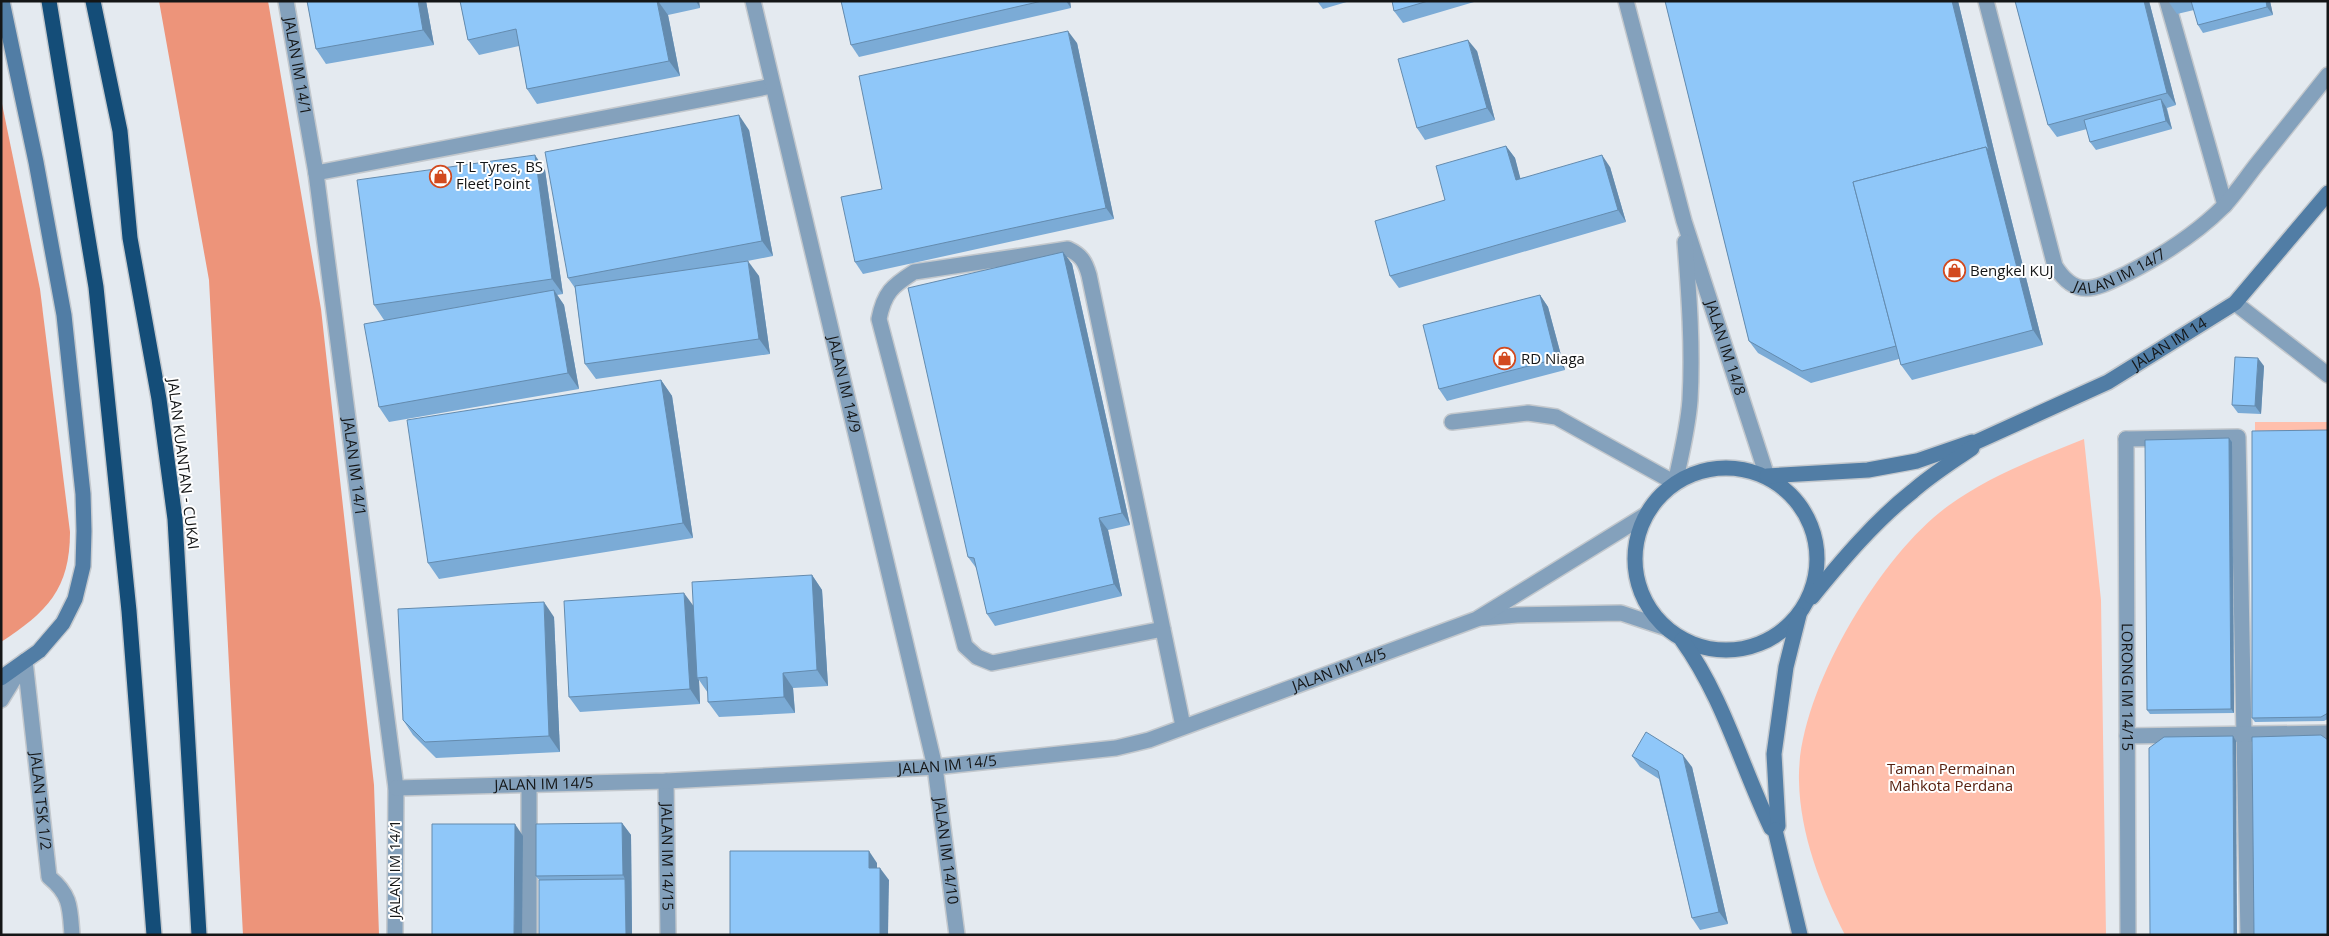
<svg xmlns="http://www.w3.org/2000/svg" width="2329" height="936" viewBox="0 0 2329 936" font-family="'Open Sans',sans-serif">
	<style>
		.green { fill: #ffbfac }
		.forest { fill: #ed947a }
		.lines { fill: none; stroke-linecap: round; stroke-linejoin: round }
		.lane-casing { stroke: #c3c8cd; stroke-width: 18 }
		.street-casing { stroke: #c3c8cd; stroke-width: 18 }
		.secondary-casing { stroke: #c3c8cd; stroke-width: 18 }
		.highway-casing { stroke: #c3c8cd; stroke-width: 18 }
		.lane { stroke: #84a1bc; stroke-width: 15 }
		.street { stroke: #84a1bc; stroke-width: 15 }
		.secondary { stroke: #517da5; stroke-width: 15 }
		.highway { stroke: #144d78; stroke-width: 15 }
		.wall { fill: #7babd6 }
		.shaded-wall { fill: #648bae }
		.building { fill: #8fc7f9; stroke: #648bae }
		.labels { text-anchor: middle; stroke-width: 4; stroke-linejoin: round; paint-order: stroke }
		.street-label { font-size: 15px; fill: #141617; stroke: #fff }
		.poi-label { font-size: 15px; fill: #141617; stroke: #fff; text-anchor: start }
		.park-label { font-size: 15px; fill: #57200f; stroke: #fff }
	</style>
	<rect width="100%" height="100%" fill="#e4eaf0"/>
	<!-- green -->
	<g class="green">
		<path d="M 2255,422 L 2328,422 L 2328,434 L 2255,435 Z"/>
		<path d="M 2084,439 L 2101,600 L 2106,935 L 1845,935 C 1821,888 1800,834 1799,781 C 1796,695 1880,555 1948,506 C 1989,476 2037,458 2084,439 Z"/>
	</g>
	<!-- forest -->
	<g class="forest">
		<path d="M 159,1 L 268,1 L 321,309 L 374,785 L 379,935 L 243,935 L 209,280 Z"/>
		<path d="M 1,99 L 40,289 L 70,532 C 70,589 47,612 1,642 Z"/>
	</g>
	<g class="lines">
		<defs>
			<g id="lane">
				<path d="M 2167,1 L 2225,205"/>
				<path d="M 316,173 L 772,86"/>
				<path d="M 1452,422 L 1528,413 L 1556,417 L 1675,483"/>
				<path d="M 2126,439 L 2238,437 L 2248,935"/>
				<path d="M 1163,629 L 992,663 L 977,657 L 965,646 L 879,319 C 884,293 892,286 914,272 L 1068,249 C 1081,255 1085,261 1089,275 L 1176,692 L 1183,726"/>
				<path d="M 1,700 L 25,661"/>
				<path d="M 2127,736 L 2328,733"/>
				<path d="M 529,935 L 529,784"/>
			</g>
			<g id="street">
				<path id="s1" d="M 286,1 L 316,173 L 396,788 L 395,935"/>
				<path id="s2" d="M 753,1 L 935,767 L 957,935"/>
				<path id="s3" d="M 1626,1 L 1684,221 L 1767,476"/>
				<path id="s4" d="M 1986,1 L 2055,266 C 2077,301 2097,288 2128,273 C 2163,255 2196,234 2224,206 C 2236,193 2246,178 2257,164 C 2281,134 2304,105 2328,75"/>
				<path d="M 2235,303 L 2328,375"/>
				<path id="s5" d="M 2126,439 L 2128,935"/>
				<path d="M 1675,483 C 1681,456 1688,428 1690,400 C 1693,348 1689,294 1685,242"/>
				<path d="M 1481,618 L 1517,615 L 1621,613 L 1666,628"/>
				<path id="s6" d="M 25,661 L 49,877 C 71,895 70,908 72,935"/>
				<path id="s7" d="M 666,781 L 668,935"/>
				<path id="s8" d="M 396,788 L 666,781 L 935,767 L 1116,748 L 1149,740 L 1477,619 L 1647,514"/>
			</g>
			<g id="secondary">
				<circle cx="1726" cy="559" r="91"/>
				<path id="s9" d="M 1767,476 L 1868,470 L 1917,461 L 1972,442 L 1974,443 L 2108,382 L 2235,303 L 2328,193"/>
				<path d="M 1812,597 C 1843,559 1875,521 1913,491 C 1931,475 1952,462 1972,448"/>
				<path d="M 1682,640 C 1723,697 1741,765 1771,828 L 1775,830"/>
				<path d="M 1,678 L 39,651 L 63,623 L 75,599 L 83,566 L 84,531 L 83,494 L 64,315 L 36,162 L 2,1"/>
				<path d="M 1775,830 L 1778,826 L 1774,754 L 1786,667 L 1799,615"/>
				<path d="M 1775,830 L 1800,935"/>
			</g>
			<g id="highway">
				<path d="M 49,1 L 96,287 L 129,611 L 154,935"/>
				<path d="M 93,1 L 120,131 L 130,238 L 159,399 L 175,519 L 199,935"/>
			</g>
		</defs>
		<!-- lane casing -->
		<use href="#lane" class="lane-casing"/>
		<!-- street casing -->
		<use href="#street" class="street-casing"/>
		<!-- secondary casing -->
		<use href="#secondary" class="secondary-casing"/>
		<!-- highway casing -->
		<use href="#highway" class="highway-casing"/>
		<!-- lane -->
		<use href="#lane" class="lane"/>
		<!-- street -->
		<use href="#street" class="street"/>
		<!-- secondary -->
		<use href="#secondary" class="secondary"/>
		<!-- highway -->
		<use href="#highway" class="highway"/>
	</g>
	<!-- wall -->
	<g class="wall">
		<path d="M 307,1 L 426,1 L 434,45 L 326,64 L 316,49 Z"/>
		<path d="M 460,1 L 699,1 L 700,8 L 668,15 L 680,76 L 537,104 L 527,89 L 519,46 L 479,55 L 468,40 Z"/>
		<path d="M 841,1 L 1070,1 L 1071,8 L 859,57 L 851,45 Z"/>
		<path d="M 1317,1 L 1350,1 L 1323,9 Z"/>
		<path d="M 1392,1 L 1473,1 L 1474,2 L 1403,23 L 1394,11 Z"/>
		<path d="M 1665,1 L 1958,1 L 1997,163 L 2043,345 L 1912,380 L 1901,365 L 1899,359 L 1811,383 L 1758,353 L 1749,341 Z"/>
		<path d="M 2015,1 L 2149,1 L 2176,105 L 2167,108 L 2172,129 L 2096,150 L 2090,142 L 2087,129 L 2057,137 L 2048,125 Z"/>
		<path d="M 2168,1 L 2270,1 L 2273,15 L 2203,33 L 2198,25 L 2194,10 L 2177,14 Z"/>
		<path d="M 1077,43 L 1114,219 L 863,274 L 855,262 L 882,189 Z"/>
		<path d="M 1477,51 L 1495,120 L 1425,140 L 1417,128 Z"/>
		<path d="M 749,130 L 773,256 L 737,263 L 759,276 L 770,354 L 596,379 L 585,364 L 575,288 L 568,278 Z"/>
		<path d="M 1506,146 L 1515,158 L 1520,178 L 1610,167 L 1626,222 L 1399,288 L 1390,276 L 1445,200 Z"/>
		<path d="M 545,170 L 563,294 L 557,295 L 564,305 L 579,389 L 389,422 L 379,407 L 384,320 L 374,305 Z"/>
		<path d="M 1063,252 L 1072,264 L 1130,525 L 1108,530 L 1122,596 L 995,626 L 987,614 L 977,569 L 968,557 Z"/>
		<path d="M 1540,295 L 1548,307 L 1565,370 L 1447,401 L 1439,389 Z"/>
		<path d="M 2264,366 L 2261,414 L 2238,413 L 2232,405 Z"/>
		<path d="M 661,380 L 672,396 L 693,538 L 439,579 L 428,563 Z"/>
		<path d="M 2328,430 L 2328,719 L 2324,721 L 2255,722 L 2252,718 Z"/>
		<path d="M 2229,438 L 2232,442 L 2234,713 L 2150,714 L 2147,710 Z"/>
		<path d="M 812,575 L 822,590 L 828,686 L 793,688 L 795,713 L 719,717 L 708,702 L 708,693 L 699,680 L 700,704 L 580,712 L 569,697 L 693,606 Z"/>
		<path d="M 554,617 L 560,752 L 436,758 L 413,735 L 403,720 Z"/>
		<path d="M 1632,756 L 1692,767 L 1728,924 L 1700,930 L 1692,918 L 1659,779 L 1640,767 Z"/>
		<path d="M 622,823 L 631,835 L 632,935 L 539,880 L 536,876 Z"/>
	</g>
	<!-- shaded-wall -->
	<g class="shaded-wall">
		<path d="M 418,1 L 426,1 L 434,45 L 423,30 Z"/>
		<path d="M 657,1 L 658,1 L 668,15 L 680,76 L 669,61 Z"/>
		<path d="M 696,1 L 699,1 L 700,8 Z"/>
		<path d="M 1066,1 L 1070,1 L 1071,8 Z"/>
		<path d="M 1952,1 L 1958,1 L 1997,163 L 2043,345 L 2033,330 L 1986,147 Z"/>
		<path d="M 2144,1 L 2149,1 L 2176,105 L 2167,93 Z"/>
		<path d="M 2266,1 L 2270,1 L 2273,15 L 2267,7 Z"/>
		<path d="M 1068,31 L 1077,43 L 1114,219 L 1106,208 Z"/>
		<path d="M 1468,40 L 1477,51 L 1495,120 L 1487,108 Z"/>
		<path d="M 2161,99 L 2166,107 L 2172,129 L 2166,121 Z"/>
		<path d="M 739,115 L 749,130 L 773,256 L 762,241 Z"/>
		<path d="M 1506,146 L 1515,158 L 1524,192 L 1516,180 Z"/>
		<path d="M 535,155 L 545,170 L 563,294 L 552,279 Z"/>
		<path d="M 1602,155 L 1610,167 L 1626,222 L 1618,210 Z"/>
		<path d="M 1063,252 L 1072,264 L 1130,525 L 1122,513 Z"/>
		<path d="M 748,261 L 759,276 L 770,354 L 759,339 Z"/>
		<path d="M 554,290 L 564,305 L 579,389 L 568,373 Z"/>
		<path d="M 1540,295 L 1548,307 L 1565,370 L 1556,359 Z"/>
		<path d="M 2258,358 L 2264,366 L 2261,414 L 2255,406 Z"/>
		<path d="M 661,380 L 672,396 L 693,538 L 683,523 Z"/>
		<path d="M 2229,438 L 2232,442 L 2234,713 L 2231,709 Z"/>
		<path d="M 1099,518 L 1108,530 L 1122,596 L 1114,584 Z"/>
		<path d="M 812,575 L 822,590 L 828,686 L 817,670 Z"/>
		<path d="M 684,593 L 695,608 L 697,678 L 699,680 L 700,704 L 690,689 Z"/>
		<path d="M 544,602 L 554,617 L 560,752 L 549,736 Z"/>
		<path d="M 783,673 L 793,688 L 795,713 L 784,697 Z"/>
		<path d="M 2233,736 L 2236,741 L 2237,935 L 2234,935 Z"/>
		<path d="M 1683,755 L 1692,767 L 1728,924 L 1719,912 Z"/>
		<path d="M 622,823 L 631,835 L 632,935 L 626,935 L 625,879 L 623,875 Z"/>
		<path d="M 515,824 L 523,836 L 522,935 L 514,935 Z"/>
		<path d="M 869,851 L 877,863 L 877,880 L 869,868 Z"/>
		<path d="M 880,868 L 889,880 L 888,935 L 880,935 Z"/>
	</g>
	<!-- building -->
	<g class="building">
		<path d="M 307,1 L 418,1 L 423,30 L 316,49 Z"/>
		<path d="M 460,1 L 657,1 L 669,61 L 527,89 L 516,29 L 468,40 Z"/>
		<path d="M 841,1 L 1042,1 L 851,45 Z"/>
		<path d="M 1392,1 L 1428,1 L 1394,11 Z"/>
		<path d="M 1665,1 L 1952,1 L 1989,151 L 1986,147 L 1853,182 L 1896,346 L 1802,371 L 1749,341 Z"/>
		<path d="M 2015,1 L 2144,1 L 2167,93 L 2048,125 Z"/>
		<path d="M 2191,1 L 2266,1 L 2267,7 L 2198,25 Z"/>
		<path d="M 1068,31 L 1106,208 L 855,262 L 841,197 L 882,189 L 859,76 Z"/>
		<path d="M 1468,40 L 1487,108 L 1417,128 L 1398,59 Z"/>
		<path d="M 2161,99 L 2166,121 L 2090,142 L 2084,120 Z"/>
		<path d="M 739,115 L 762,241 L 568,278 L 545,152 Z"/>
		<path d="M 1506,146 L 1516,180 L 1602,155 L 1618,210 L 1390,276 L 1375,221 L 1445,200 L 1436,166 Z"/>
		<path d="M 1986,147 L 2033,330 L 1901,365 L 1853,182 Z"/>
		<path d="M 535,155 L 552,279 L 374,305 L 357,180 Z"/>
		<path d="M 1063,252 L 1122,513 L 1099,518 L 1114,584 L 987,614 L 974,558 L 968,557 L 908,288 Z"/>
		<path d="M 748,261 L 759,339 L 585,364 L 575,286 Z"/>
		<path d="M 554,290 L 568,373 L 379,407 L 364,324 Z"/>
		<path d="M 1540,295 L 1556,359 L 1439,389 L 1423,325 Z"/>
		<path d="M 2235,357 L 2258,358 L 2255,406 L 2232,405 Z"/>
		<path d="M 661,380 L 683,523 L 428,563 L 407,420 Z"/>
		<path d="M 2328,430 L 2328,713 L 2321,717 L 2252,718 L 2252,431 Z"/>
		<path d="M 2229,438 L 2231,709 L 2147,710 L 2145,440 Z"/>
		<path d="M 812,575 L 817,670 L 783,673 L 784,697 L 708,702 L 707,677 L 697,678 L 692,582 Z"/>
		<path d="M 684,593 L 690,689 L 569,697 L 564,601 Z"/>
		<path d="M 544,602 L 549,736 L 425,742 L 403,720 L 398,609 Z"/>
		<path d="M 1646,732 L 1683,755 L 1719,912 L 1692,918 L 1658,771 L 1632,756 Z"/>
		<path d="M 2321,735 L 2328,740 L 2328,935 L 2254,935 L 2252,737 Z"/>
		<path d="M 2233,736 L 2234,935 L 2150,935 L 2149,748 L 2164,737 Z"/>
		<path d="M 622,823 L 623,875 L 536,876 L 536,824 Z"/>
		<path d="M 432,824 L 515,824 L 514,935 L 432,935 Z"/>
		<path d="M 730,851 L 869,851 L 869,868 L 880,868 L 880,935 L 730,935 Z"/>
		<path d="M 625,879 L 626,935 L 539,935 L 539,880 Z"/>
	</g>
	<!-- icons -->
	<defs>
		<symbol id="shop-ring" viewBox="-11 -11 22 22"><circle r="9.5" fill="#fff" stroke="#d24a1f" stroke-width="1.5"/><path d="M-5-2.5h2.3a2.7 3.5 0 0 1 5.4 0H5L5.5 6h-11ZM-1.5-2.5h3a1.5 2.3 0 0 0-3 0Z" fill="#d24a1f"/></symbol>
	</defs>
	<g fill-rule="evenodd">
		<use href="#shop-ring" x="428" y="164" width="25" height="25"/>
		<use href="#shop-ring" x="1942" y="258" width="25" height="25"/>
		<use href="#shop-ring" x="1492" y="346" width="25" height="25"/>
	</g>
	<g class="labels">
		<!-- street labels -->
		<g class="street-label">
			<text dy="5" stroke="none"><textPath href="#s1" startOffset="66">JALAN IM 14/1</textPath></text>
			<text dy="5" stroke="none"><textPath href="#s4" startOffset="351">JALAN IM 14/7</textPath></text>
			<text dy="5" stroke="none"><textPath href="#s9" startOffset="431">JALAN IM 14</textPath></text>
			<text dy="5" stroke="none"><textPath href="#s3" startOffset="361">JALAN IM 14/8</textPath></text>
			<text dy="5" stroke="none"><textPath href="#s2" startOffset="394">JALAN IM 14/9</textPath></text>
			<text transform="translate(183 464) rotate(83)" y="5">JALAN KUANTAN - CUKAI</text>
			<text dy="5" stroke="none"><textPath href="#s1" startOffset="471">JALAN IM 14/1</textPath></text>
			<text dy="5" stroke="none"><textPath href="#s8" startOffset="958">JALAN IM 14/5</textPath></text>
			<text dy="5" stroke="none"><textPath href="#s5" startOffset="248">LORONG IM 14/15</textPath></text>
			<text dy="5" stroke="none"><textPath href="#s8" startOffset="552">JALAN IM 14/5</textPath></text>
			<text dy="5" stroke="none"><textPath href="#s8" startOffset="148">JALAN IM 14/5</textPath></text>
			<text dy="5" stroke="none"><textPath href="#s6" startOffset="141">JALAN TSK 1/2</textPath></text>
			<text dy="5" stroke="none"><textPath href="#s2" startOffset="872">JALAN IM 14/10</textPath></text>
			<text dy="5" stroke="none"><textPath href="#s7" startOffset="76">JALAN IM 14/15</textPath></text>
			<text transform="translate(395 869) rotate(-90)" y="5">JALAN IM 14/1</text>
		</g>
		<!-- poi labels -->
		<g class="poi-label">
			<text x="456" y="172">T L Tyres, BS<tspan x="456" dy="17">Fleet Point</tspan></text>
			<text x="1970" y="276">Bengkel KUJ</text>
			<text x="1521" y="364">RD Niaga</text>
		</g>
		<!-- park labels -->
		<g class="park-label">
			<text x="1951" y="774">Taman Permainan<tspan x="1951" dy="17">Mahkota Perdana</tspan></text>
		</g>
	</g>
	<!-- border -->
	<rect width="2329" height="936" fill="none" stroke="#141617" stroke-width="5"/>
</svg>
